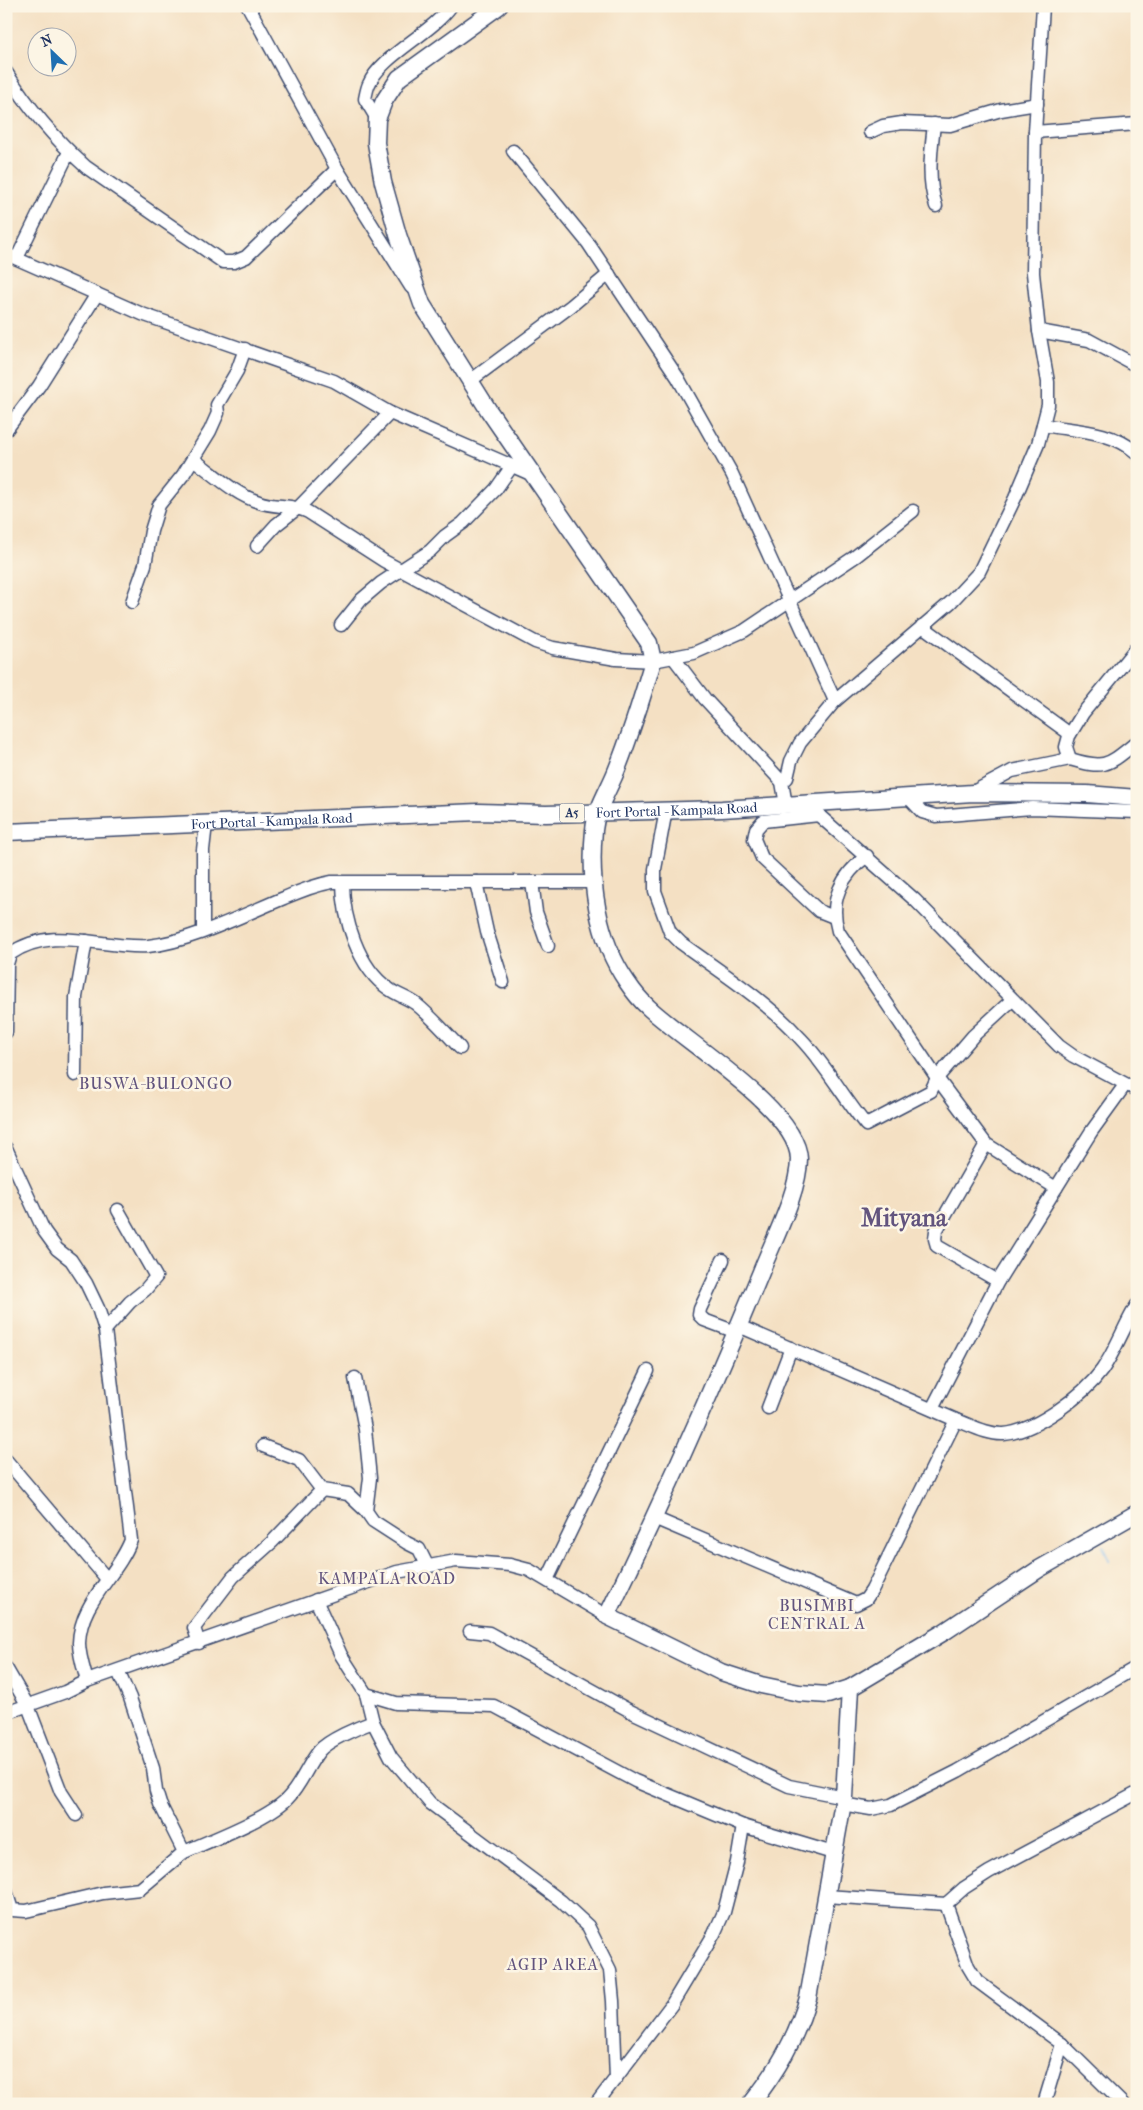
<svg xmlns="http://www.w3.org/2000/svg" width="1143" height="2110" viewBox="0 0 1143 2110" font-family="'IM FELL French Canon',serif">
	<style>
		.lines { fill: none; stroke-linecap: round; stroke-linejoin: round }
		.stream { stroke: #79b6ec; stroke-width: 2.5 }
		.minor-casing { stroke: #3c4a6d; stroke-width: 15 }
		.major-casing { stroke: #3c4a6d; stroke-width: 19 }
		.minor { stroke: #fff; stroke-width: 12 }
		.major { stroke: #fff; stroke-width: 16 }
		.labels { text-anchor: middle; stroke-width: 5; stroke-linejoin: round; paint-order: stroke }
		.shield { fill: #fcf5e5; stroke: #5e6a86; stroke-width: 1 }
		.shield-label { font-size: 12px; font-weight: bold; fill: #1b2f5e }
		.street-label { font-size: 14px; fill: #1b2f5e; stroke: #fcf5e5 }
		.quarter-label { font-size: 16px; letter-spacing: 1px; fill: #62547e; stroke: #fcf5e5 }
		.town-label { font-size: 24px; font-weight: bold; fill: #62547e; stroke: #fcf5e5 }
	</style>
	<rect width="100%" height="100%" fill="#fcf5e5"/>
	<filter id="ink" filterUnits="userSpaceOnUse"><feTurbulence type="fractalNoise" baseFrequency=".02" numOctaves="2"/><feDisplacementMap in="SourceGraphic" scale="10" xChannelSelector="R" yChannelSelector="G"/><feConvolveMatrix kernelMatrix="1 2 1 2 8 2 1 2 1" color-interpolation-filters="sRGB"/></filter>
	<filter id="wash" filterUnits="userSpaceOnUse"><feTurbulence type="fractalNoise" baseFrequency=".0096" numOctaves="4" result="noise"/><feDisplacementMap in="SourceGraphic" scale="20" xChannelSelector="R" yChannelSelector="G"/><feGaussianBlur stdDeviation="1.12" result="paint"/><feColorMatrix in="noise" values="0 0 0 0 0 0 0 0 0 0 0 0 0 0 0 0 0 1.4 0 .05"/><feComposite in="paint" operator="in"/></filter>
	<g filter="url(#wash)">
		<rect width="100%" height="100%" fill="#f4e0c3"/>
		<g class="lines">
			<!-- stream -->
			<path class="stream" d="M 1103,1546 L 1110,1561"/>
		</g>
	</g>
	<g filter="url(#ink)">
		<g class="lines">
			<defs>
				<g id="minor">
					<path d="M 248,6 L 337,169 L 411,287"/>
					<path d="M 6,72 C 28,107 56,140 86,167 L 223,262 L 234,262 L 246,257 L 337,169"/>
					<path d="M 377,119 L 365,99 C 366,94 367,88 369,84 C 381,56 432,33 451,6"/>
					<path d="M 934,124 C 931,152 927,179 936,206"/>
					<path d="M 870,132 L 883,126 L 902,123 L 950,125 L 1001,110 L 1037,104"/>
					<path d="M 1035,132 L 1137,124"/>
					<path d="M 513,151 L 588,243 L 678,378 L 732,474 L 835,701"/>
					<path d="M 6,254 L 142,314 L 334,381 L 390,413 L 533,475"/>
					<path d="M 17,258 L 69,152"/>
					<path d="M 1039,331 L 1089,340 L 1137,366"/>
					<path d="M 470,381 L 571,306 L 609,274"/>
					<path d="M 1043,425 C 1075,431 1111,430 1137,453"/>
					<path d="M 6,430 L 39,386 L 97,294"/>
					<path d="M 193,459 C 214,474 234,494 259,502 C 275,508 293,504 308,512 L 384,561 L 535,642 L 553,648 L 616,659 L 653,661 L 694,653 L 744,631 L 856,556 L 913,511"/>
					<path d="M 257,546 L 276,525 L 299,507 L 390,413"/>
					<path d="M 132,602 L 145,565 L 151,531 L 159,505 L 183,475 L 210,431 L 218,413 L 217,405 L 237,371 L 245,349"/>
					<path d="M 341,625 L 361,600 L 381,583 L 430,551 L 445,536 L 463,523 L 496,489 L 512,466"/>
					<path d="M 922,626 L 1070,734"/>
					<path d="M 673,657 L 705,699 L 782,782 L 786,805"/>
					<path d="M 1070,759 C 1106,770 1108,765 1137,742"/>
					<path d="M 782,782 L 787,778 L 791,761 L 800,743 L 835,701 L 951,602 L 979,572 L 1015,498 L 1038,444 L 1048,405 L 1048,382 L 1039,331 L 1033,273 L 1035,132 L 1043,6"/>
					<path d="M 973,792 L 1012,771 L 1070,759 L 1066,747 L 1069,736 L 1083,713 L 1137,647"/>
					<path d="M 908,797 L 922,812 L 936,816 L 1032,808 L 1137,812"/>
					<path d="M 806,804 L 915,900 L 1059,1046 L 1073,1056 L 1137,1090"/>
					<path d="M 666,810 L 655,869 L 655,891 L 670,932 L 681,943 C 722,973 767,1001 801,1039 C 826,1065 843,1097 866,1125 L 931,1091 L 937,1078 L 973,1036 L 1012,1000"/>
					<path d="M 819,815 L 763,821 L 756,829 L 754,839 L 762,858 L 819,911 L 834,917"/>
					<path d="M 867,856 C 841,875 829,901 838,931 L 937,1078 L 986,1144 L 1056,1188"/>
					<path d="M 476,882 L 487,932 L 503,982"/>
					<path d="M 532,882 L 536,912 L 548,946"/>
					<path d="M 343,883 C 343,918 358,968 389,989 C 397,995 408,998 416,1004 C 432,1017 446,1033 460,1048"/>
					<path d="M 203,931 L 203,850 L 206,824"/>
					<path d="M 6,1032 L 7,964 L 10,954 C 53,924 100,949 148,946 C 190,942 245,914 284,898 C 300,891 315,885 332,882 L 593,882"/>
					<path d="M 75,1075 L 76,997 L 86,941"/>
					<path d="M 986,1144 L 936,1231 L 935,1239 L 937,1246 L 998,1281"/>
					<path d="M 6,1148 L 44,1231 L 57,1249 L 71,1260 L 86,1283 L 98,1308 L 105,1330 L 131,1540 C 117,1577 80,1601 79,1643 C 79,1655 84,1670 87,1681"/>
					<path d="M 723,1260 L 700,1309 L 699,1315 L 704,1320 L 736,1332"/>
					<path d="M 739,1326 L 956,1420 C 970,1425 988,1435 1004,1434 C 1036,1431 1084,1395 1102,1370 C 1116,1350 1124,1326 1137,1305"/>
					<path d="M 105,1330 L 130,1302 L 145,1290 L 156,1277 L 118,1210"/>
					<path d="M 355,1378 L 365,1429 L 370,1478 L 366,1511 L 373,1521 L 407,1543 L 419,1549 L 427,1565"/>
					<path d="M 768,1408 L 791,1348"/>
					<path d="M 932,1409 L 998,1281 L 1091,1132 L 1125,1085"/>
					<path d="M 263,1446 L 299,1460 L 322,1490 L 348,1494 L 366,1511"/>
					<path d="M 6,1460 L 107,1579"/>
					<path d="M 654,1518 L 856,1604 L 866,1599 L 872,1590 L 956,1420"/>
					<path d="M 547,1580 L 648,1371"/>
					<path d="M 316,1600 L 341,1655 L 366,1694 L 396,1703 L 494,1706 L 635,1781 L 743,1826 L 833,1853"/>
					<path d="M 470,1631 L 489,1633 L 632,1712 L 789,1786 L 844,1797"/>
					<path d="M 199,1643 L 194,1628 L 233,1577 L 272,1542 L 322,1490"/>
					<path d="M 6,1668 L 28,1706 L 61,1792 L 76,1815"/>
					<path d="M 6,1713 L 65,1692 L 87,1681 L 397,1572 L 456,1561 L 510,1565 L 529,1570 L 607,1616"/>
					<path d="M 373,1722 L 391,1757 L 430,1803 L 561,1901 L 588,1926 L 610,1970 L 613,2001 L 616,2079"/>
					<path d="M 842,1804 L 871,1809 L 891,1805 L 958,1771 L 1137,1667"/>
					<path d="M 184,1852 C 212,1840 267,1819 287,1799 C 301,1785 307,1766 319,1751 C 328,1740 359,1727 373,1722 L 366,1694"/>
					<path d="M 6,1891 L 12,1910 L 26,1911 L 103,1893 L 140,1889 L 184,1852 L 160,1804 L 156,1791 L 153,1768 L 130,1698 L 118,1671"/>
					<path d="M 826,1896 L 946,1904 L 964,1888 L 989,1872 L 1137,1793"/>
					<path d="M 946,1904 L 968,1966 L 977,1981 L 1062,2044 L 1123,2104"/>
					<path d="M 596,2104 L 672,2004 L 714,1934 L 724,1912 L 737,1862 L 743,1826"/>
					<path d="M 1044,2104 L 1062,2044"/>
				</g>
				<g id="major">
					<path d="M 499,6 L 399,78 L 384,101 L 377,119 L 376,143 L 383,182 L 398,235 L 422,304 L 489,411 L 649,643 L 653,661 C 642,698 631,734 617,769 C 609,790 596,808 594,830 C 589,881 597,939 627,982 C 633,991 640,1000 648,1007 C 682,1040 798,1110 799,1159 C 799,1192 773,1241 761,1272 C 713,1389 662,1503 607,1616 L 721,1672 L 761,1685 L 799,1693 L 828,1695 L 850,1688"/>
					<path id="s1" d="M 6,832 L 478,812 L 546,814 L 722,809 L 973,793 L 1087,794 L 1137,798"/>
					<path d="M 751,2104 C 777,2071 796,2039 808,1998 L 844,1797 L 850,1688 L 944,1632 L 1039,1569 L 1137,1513"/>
				</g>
			</defs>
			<!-- minor casing -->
			<use href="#minor" class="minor-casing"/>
			<!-- major casing -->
			<use href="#major" class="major-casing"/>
			<!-- minor -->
			<use href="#minor" class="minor"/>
			<!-- major -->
			<use href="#major" class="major"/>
		</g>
	</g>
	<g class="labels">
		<!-- shield labels -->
		<rect class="shield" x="559.5" y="803.5" width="25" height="19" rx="4"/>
		<g class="shield-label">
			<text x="572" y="817">A5</text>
		</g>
		<!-- street labels -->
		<g class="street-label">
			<text dy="5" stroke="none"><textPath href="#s1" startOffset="671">Fort Portal - Kampala Road</textPath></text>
			<text dy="5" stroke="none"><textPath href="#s1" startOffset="266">Fort Portal - Kampala Road</textPath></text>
		</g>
		<!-- quarter labels -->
		<g class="quarter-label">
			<text x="156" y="1089">BUSWA-BULONGO</text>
			<text x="387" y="1584">KAMPALA ROAD</text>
			<text x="817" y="1611">BUSIMBI<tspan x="817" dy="18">CENTRAL A</tspan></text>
			<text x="553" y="1970">AGIP AREA</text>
		</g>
		<!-- town labels -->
		<g class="town-label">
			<text x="904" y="1226">Mityana</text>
		</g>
	</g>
	<!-- margin -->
	<rect width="1143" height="2110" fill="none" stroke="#fcf5e5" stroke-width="25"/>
	<!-- north arrow -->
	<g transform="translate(52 52) rotate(335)"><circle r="24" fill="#fcf5e5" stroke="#a2a6af"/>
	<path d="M0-4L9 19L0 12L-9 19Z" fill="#1f6fb2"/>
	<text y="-8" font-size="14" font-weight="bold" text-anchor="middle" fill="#1b2f5e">N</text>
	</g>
</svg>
